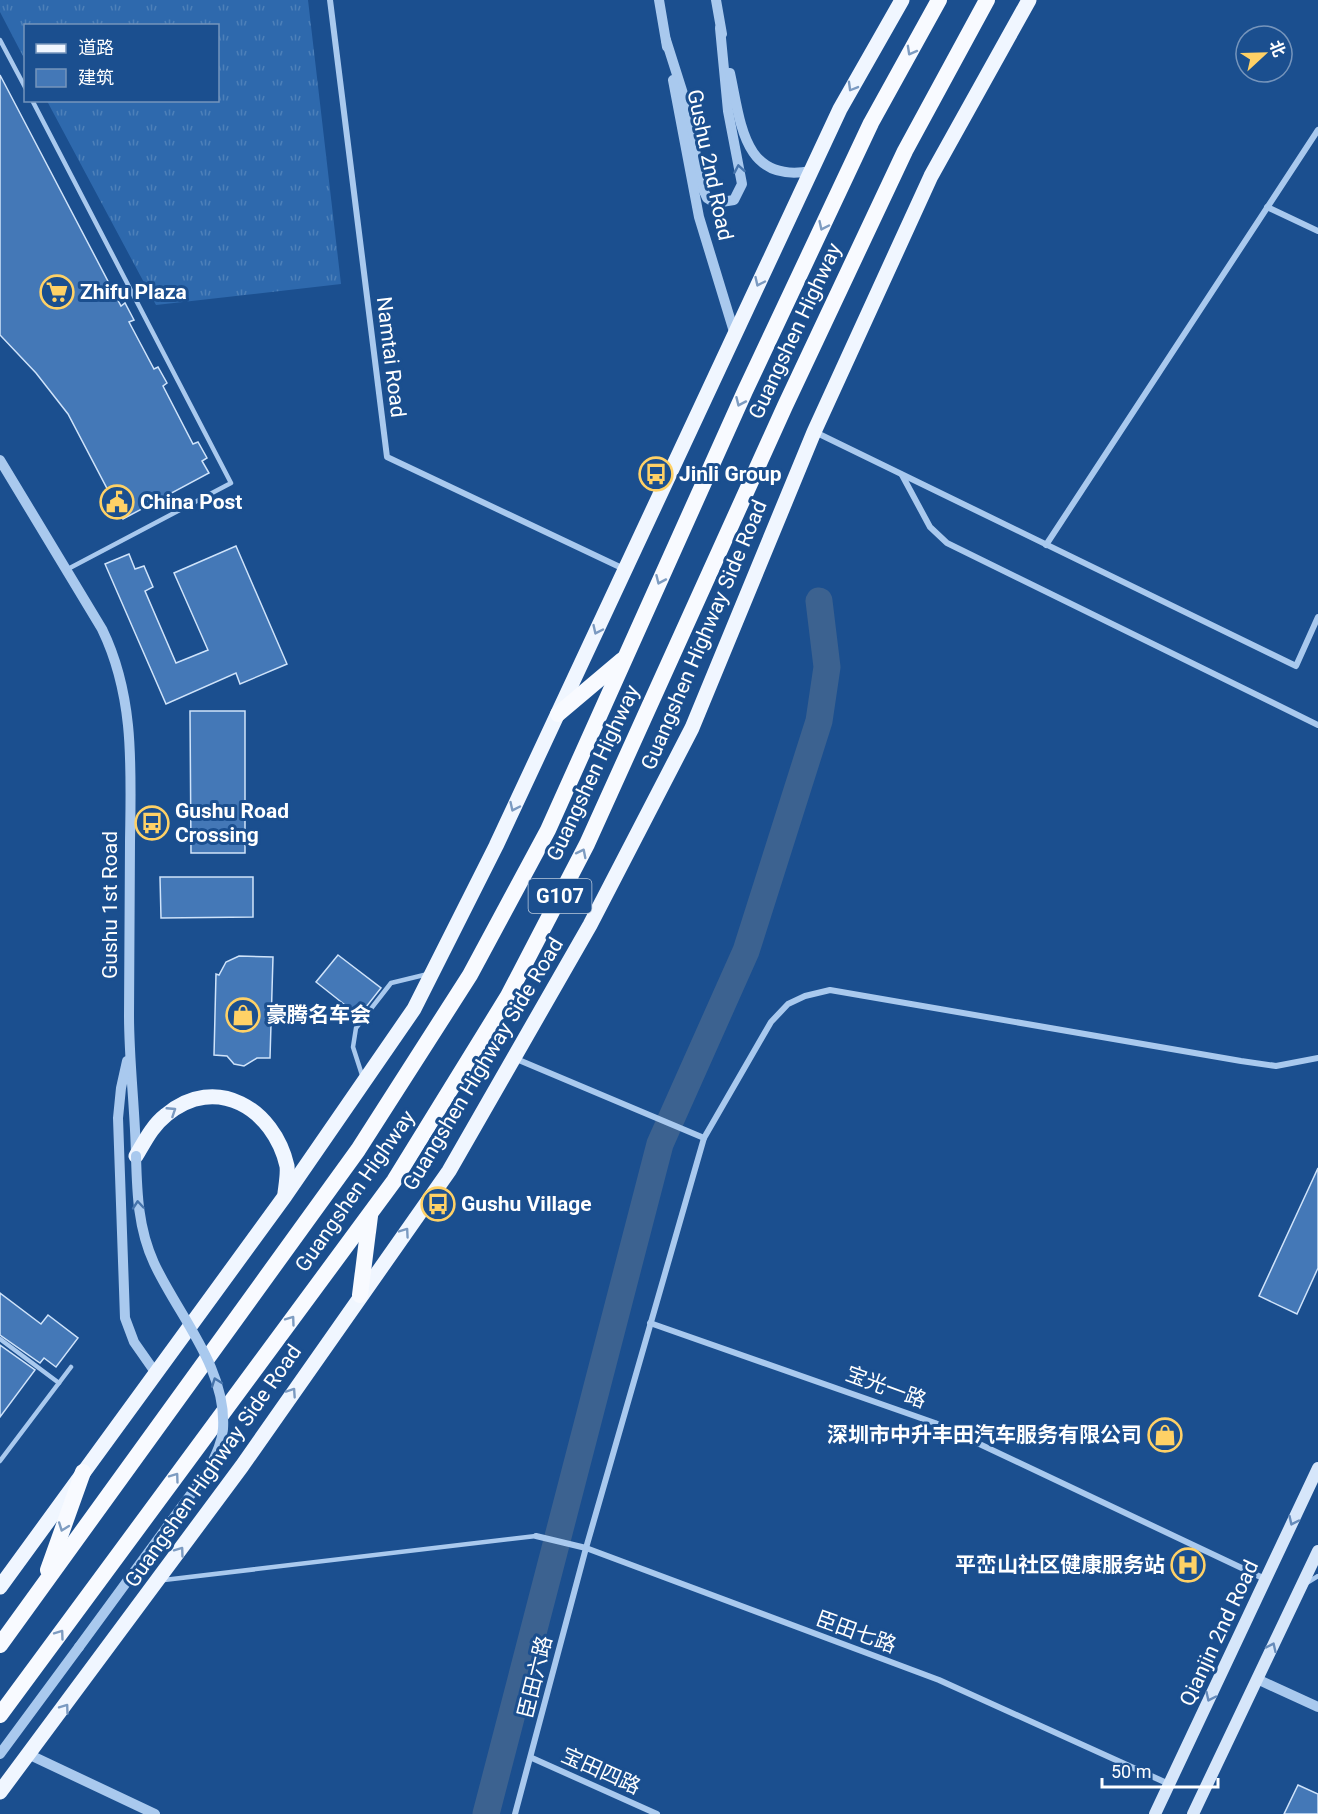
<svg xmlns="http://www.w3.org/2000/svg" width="1318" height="1814" viewBox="0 0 1318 1814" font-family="Roboto,'Noto Sans SC',sans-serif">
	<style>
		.grass { fill: url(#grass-tufts) }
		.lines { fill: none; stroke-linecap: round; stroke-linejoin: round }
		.river { stroke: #3c6290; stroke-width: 27 }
		.building { fill: #4478b7; stroke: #cfe3fa; stroke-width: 1.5 }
		.service { stroke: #a9c9ee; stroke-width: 4.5 }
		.minor { stroke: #a9c9ee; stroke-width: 6 }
		.tertiary { stroke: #a9c9ee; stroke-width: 10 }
		.secondary { stroke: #d6e6fa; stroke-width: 12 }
		.primary { stroke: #f0f6ff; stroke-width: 15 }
		.trunk { stroke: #f8faff; stroke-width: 16 }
		.tertiary-bridge { stroke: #a9c9ee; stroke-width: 10 }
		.oneway { stroke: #7e9cc1 }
		.oneway2 { stroke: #7b9ac1 }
		.oneway3 { stroke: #4674ac }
		.oneway4 { stroke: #668bba }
		.labels { text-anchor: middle; stroke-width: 6; stroke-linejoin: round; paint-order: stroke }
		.shield { fill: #1b4f8f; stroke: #bbcadd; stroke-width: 1.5 }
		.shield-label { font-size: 20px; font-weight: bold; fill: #fff }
		.street-label { font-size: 21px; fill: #fff; stroke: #1b4f8f }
		.poi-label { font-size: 21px; font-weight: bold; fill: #fff; stroke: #1b4f8f; text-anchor: start }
	</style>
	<defs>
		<pattern id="grass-tufts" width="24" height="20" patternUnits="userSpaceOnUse" patternTransform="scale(1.5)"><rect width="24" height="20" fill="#2e69ad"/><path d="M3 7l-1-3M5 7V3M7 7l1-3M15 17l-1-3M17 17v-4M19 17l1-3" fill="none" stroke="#4d80b9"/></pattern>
	</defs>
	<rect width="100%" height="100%" fill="#1b4f8f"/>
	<!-- grass -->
	<path class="grass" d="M 0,0 L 308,0 L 341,284 L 156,305 L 47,101 L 218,100 L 218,26 L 26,26 L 25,60 L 0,12 Z"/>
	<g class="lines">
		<!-- river -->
		<path class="river" d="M 486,1814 L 660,1144 L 746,951 L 819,721 L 827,667 L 819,601"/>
	</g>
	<!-- building -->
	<g class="building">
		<path d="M 0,75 L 121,306 L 125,303 L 134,320 L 129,322 L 154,369 L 158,367 L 167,383 L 163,386 L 193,444 L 198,442 L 207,458 L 202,461 L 209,473 L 123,519 L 68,414 L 36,373 L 0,335 Z"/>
		<path d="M 236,546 L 287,664 L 240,684 L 236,673 L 166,704 L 105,564 L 129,554 L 135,569 L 144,566 L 153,587 L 145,591 L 176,663 L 208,650 L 174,573 Z"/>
		<path d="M 190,711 L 245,711 L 245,853 L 191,853 Z"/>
		<path d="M 160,877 L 253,877 L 253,917 L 161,918 Z"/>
		<path d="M 338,955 L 381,988 L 359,1016 L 316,982 Z"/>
		<path d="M 239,956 L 273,957 L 270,1058 L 257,1058 L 244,1066 L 234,1064 L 227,1056 L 214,1055 L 216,974 L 219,975 L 226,962 Z"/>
		<path d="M 1318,1168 L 1318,1268 L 1297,1314 L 1259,1296 Z"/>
		<path d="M 0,1293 L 41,1324 L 48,1315 L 78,1338 L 56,1367 L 44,1358 L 40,1363 L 0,1335 Z"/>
		<path d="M 0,1345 L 35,1370 L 0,1417 Z"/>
		<path d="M 1298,1785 L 1318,1794 L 1318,1814 L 1284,1814 Z"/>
	</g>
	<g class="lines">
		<!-- service -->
		<g class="service">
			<path d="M 0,40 L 26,89"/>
			<path d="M 32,100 L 231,483 L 66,570"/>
			<path d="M 363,1078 L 353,1047 L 356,1028 L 391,983 L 428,974"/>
			<path d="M 0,1339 L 59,1383"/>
			<path d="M 0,1461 L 71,1367"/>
			<path d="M 164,1580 L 536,1536"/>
			<path d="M 1305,1584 L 1318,1576"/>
		</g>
		<!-- minor -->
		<g class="minor">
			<path d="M 330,0 L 387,457 L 624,569"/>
			<path d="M 1267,207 L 1318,231"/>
			<path d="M 815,432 L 1296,666 L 1318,617"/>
			<path d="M 902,475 L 930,527 L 947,543 L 1318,725"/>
			<path d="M 1046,545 L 1318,130"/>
			<path d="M 514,1058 L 704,1138"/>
			<path d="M 650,1323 L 935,1423 L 1265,1579"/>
			<path d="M 536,1536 L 586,1548 L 939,1680 L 1169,1784"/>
			<path d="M 532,1758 L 657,1814"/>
			<path d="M 515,1814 L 586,1548 L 704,1138 L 771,1022 L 788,1004 L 805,996 L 830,990 L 1241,1061 L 1276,1066 L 1318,1058"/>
		</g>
		<!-- tertiary -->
		<g class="tertiary">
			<path d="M 659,0 L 667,47"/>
			<path d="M 716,0 L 722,34"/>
			<path d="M 666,40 L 686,103 L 702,187 L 707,198 L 715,203 L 734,200 L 742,184 L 728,111 L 720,28"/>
			<path d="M 730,73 C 741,123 743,184 811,171"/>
			<path d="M 673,80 L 699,217 L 735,335"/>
			<path d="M 0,460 L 102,629 C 135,697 131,768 130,842 C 130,900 129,957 129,1015 C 129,1062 135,1108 136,1155"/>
			<path d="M 127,1061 L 121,1088 L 118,1118 L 125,1318 L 134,1342 L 155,1372"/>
			<path d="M 1257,1679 L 1318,1707"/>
			<path d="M 0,1754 L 79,1647"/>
			<path d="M 30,1755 L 155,1814"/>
		</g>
		<!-- secondary -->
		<g class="secondary">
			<path d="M 1155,1814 L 1318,1468"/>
			<path d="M 1193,1814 L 1318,1551"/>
		</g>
		<!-- primary -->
		<g class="primary">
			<path d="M 136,1156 C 145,1141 152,1126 166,1115 C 216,1073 274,1109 287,1166 C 288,1174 286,1185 285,1193"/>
			<path d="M 0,1587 L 285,1196 L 414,1009 L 496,846 L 840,109 L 902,0"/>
			<path d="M 0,1792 L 242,1466 L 449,1171 L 590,925 L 692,728 L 814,432 L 931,176 L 1029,0"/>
		</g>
		<!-- trunk -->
		<g class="trunk">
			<path d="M 558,714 L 622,660"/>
			<path d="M 360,1295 L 370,1216"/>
			<path d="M 48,1570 L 83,1472"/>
			<path d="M 0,1645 L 358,1150 L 470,975 L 548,830 L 745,391 L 871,123 L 939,0"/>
			<path d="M 0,1715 L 394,1181 L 508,996 L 587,844 L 785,406 L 905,151 L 987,0"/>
		</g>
		<!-- tertiary-bridge -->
		<path class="tertiary-bridge" d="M 79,1647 L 208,1471 C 214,1458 222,1444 223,1429 C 227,1368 178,1315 154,1263 C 138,1228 137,1193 136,1156"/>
	</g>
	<!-- one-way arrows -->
	<defs><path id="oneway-chevron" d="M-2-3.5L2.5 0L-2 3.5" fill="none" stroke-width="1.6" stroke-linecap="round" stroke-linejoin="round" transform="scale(1.5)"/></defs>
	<g class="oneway">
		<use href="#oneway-chevron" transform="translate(911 51) rotate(119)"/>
		<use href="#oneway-chevron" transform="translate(823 226) rotate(115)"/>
		<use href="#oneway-chevron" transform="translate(740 402) rotate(114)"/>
		<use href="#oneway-chevron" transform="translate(660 580) rotate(114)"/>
		<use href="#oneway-chevron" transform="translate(582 853) rotate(-63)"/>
		<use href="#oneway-chevron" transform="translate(291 1320) rotate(-54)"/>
		<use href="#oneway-chevron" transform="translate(175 1477) rotate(-54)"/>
		<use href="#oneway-chevron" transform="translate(63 1527) rotate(110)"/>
		<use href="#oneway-chevron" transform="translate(60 1634) rotate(-54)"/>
	</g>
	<g class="oneway2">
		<use href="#oneway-chevron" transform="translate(852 87) rotate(120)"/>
		<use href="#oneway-chevron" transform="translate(759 282) rotate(115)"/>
		<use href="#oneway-chevron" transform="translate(597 630) rotate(115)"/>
		<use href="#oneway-chevron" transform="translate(514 807) rotate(115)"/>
		<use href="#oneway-chevron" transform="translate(172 1111) rotate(-33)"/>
		<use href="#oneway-chevron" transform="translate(405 1232) rotate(-55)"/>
		<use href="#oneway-chevron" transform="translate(292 1392) rotate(-56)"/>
		<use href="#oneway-chevron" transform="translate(180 1551) rotate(-54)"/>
		<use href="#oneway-chevron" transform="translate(65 1708) rotate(-54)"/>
	</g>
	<g class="oneway3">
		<use href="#oneway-chevron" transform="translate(739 169) rotate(-100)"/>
		<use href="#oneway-chevron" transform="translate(138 1205) rotate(-95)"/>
		<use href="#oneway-chevron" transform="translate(216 1382) rotate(-110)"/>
	</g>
	<g class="oneway4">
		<use href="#oneway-chevron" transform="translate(1293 1521) rotate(115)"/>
		<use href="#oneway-chevron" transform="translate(1272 1647) rotate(-65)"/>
		<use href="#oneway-chevron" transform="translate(1210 1697) rotate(115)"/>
	</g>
	<!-- icons -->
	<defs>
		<symbol id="supermarket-ring" viewBox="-11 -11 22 22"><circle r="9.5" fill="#1b4f8f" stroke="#ffd166" stroke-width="1.5"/><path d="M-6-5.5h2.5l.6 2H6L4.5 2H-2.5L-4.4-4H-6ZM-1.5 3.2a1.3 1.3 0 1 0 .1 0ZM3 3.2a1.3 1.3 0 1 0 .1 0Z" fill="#ffd166"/></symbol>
		<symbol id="bus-ring" viewBox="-11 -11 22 22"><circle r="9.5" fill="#1b4f8f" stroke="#ffd166" stroke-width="1.5"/><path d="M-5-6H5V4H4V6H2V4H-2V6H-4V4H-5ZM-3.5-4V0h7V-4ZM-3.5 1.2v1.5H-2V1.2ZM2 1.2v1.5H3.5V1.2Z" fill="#ffd166"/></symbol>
		<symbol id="civic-ring" viewBox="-11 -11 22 22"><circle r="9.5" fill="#1b4f8f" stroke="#ffd166" stroke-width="1.5"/><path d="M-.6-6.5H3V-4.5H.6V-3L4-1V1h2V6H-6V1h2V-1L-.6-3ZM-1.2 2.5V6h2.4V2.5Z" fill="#ffd166"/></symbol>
		<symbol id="shop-ring" viewBox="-11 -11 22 22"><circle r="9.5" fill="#1b4f8f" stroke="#ffd166" stroke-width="1.5"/><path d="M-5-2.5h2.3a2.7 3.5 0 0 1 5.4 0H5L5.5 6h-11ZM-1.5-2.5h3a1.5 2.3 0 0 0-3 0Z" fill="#ffd166"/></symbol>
		<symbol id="hospital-ring" viewBox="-11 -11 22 22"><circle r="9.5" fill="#1b4f8f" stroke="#ffd166" stroke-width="1.5"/><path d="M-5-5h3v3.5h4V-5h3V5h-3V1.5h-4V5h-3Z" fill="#ffd166"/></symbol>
	</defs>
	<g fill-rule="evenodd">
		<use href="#supermarket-ring" x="38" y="273" width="38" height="38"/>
		<use href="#bus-ring" x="637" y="455" width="38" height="38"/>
		<use href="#civic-ring" x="98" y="483" width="38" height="38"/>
		<use href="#bus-ring" x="133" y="804" width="38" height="38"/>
		<use href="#shop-ring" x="224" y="996" width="38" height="38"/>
		<use href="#bus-ring" x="419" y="1185" width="38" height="38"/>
		<use href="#shop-ring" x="1146" y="1416" width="38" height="38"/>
		<use href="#hospital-ring" x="1169" y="1546" width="38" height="38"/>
	</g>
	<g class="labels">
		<!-- shield labels -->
		<rect class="shield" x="528.5" y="879" width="63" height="34" rx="4.5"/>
		<g class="shield-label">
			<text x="560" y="903">G107</text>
		</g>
		<!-- street labels -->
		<g class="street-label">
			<text transform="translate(710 165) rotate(78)" y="7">Gushu 2nd Road</text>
			<text transform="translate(795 331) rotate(-65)" y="7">Guangshen Highway</text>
			<text transform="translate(391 357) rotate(83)" y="7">Namtai Road</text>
			<text transform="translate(704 635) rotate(-67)" y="7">Guangshen Highway Side Road</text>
			<text transform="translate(593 773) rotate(-65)" y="7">Guangshen Highway</text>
			<text transform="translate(110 905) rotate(-90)" y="7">Gushu 1st Road</text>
			<text transform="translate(483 1064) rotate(-59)" y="7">Guangshen Highway Side Road</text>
			<text transform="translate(355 1191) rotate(-55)" y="7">Guangshen Highway</text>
			<text transform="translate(886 1387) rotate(20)" y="7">宝光一路</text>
			<text transform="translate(213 1466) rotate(-55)" y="7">Guangshen Highway Side Road</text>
			<text transform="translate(856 1632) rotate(20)" y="7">臣田七路</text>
			<text transform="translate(1219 1633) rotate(-65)" y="7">Qianjin 2nd Road</text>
			<text transform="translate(535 1677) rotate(-76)" y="7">臣田六路</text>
			<text transform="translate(601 1771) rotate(24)" y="7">宝田四路</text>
		</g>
		<!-- poi labels -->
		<g class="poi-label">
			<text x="80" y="299">Zhifu Plaza</text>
			<text x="679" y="481">Jinli Group</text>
			<text x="140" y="509">China Post</text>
			<text x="175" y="818">Gushu Road<tspan x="175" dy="24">Crossing</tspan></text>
			<text x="266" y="1022">豪腾名车会</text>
			<text x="461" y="1211">Gushu Village</text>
			<text x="1142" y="1442" text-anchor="end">深圳市中升丰田汽车服务有限公司</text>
			<text x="1165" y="1572" text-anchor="end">平峦山社区健康服务站</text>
		</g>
	</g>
	<!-- legend -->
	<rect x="24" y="24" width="195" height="78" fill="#1b4f8f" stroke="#7695bc" stroke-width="1.5"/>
	<rect x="36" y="44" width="30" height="9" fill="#f0f6ff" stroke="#7695bc" stroke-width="1.5"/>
	<text x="78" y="54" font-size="18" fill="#ffffff">道路</text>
	<rect x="36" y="69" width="30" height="18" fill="#4478b7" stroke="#7695bc" stroke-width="1.5"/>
	<text x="78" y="84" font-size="18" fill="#ffffff">建筑</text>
	<!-- north arrow -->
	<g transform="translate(1264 54) rotate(68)"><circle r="28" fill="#1b4f8f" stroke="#7695bc" stroke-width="1.5"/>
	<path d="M0-4.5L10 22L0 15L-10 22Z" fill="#ffd166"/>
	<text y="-9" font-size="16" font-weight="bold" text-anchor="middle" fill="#ffffff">北</text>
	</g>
	<!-- scale -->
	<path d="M1102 1778v9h116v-9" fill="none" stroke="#ffffff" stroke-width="3"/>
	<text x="1111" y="1778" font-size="18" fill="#ffffff" stroke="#1b4f8f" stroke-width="4.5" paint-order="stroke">50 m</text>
</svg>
